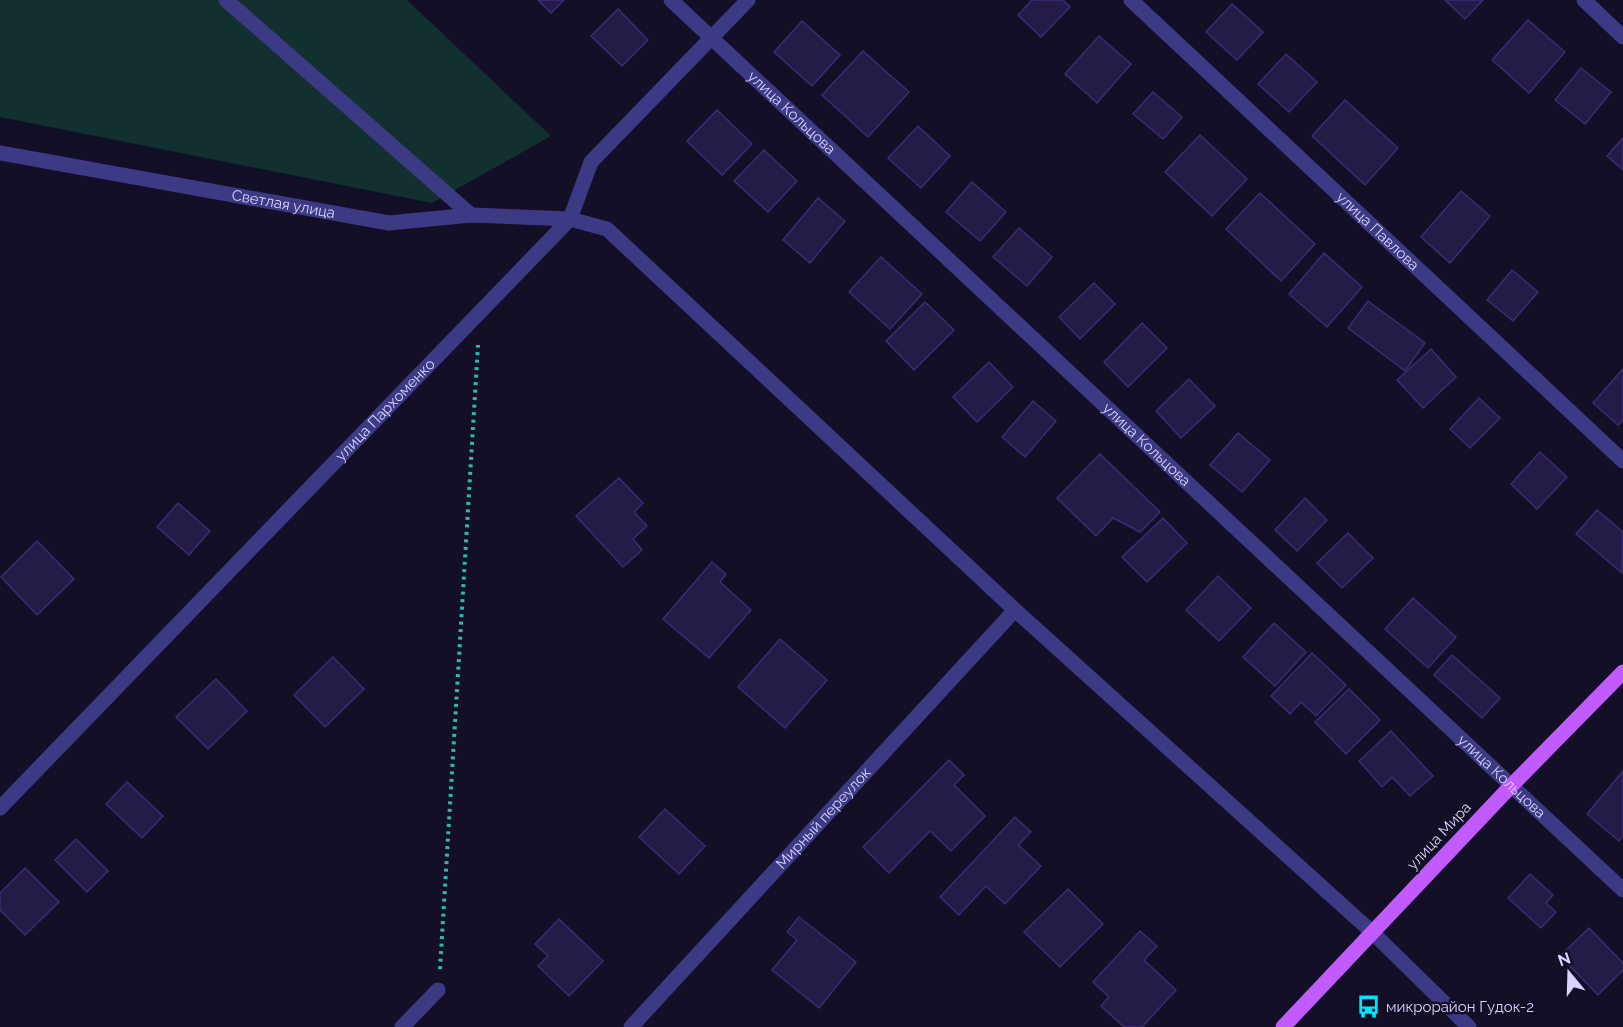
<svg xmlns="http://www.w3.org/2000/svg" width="1623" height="1027" viewBox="0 0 1623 1027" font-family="Raleway,sans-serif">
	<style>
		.green { fill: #12302f }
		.building { fill: #241b47; stroke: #3b2d73; stroke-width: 1.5 }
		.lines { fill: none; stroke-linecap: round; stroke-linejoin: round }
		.path { stroke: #2fb8b0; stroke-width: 4; stroke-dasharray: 3 4.5; stroke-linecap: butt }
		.minor { stroke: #3d3a85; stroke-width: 15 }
		.major { stroke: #c25bff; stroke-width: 15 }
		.labels { text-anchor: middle; stroke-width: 5; stroke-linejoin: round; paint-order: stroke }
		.street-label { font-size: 15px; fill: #d9d4ff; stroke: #130f26 }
		.poi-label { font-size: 15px; fill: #d9d4ff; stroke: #130f26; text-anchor: start }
	</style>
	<rect width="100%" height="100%" fill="#130f26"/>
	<!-- green -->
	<path class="green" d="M 0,0 L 407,0 L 551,136 L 432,203 L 0,117 Z"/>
	<!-- building -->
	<g class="building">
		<path d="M 538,0 L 564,0 L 551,13 Z"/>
		<path d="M 1032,0 L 1063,0 L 1070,7 L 1041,37 L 1018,15 Z"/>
		<path d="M 1445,0 L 1483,0 L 1465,19 Z"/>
		<path d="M 1232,4 L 1263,32 L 1237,60 L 1206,32 Z"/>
		<path d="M 618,9 L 648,40 L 622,66 L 591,36 Z"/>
		<path d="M 1528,20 L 1565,52 L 1529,93 L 1492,60 Z"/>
		<path d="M 802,21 L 840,55 L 812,86 L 774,52 Z"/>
		<path d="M 1099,36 L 1131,64 L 1097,103 L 1065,74 Z"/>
		<path d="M 863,51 L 909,92 L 868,137 L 822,95 Z"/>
		<path d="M 1286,54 L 1317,82 L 1289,112 L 1258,84 Z"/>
		<path d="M 1581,68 L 1611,92 L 1585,124 L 1555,100 Z"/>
		<path d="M 1153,92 L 1182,117 L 1163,139 L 1133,114 Z"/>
		<path d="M 1345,100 L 1398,148 L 1365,185 L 1312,136 Z"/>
		<path d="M 717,110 L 752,144 L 722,175 L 687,141 Z"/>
		<path d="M 918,126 L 950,156 L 921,188 L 888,158 Z"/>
		<path d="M 1200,135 L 1247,179 L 1212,216 L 1165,172 Z"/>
		<path d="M 1623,138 L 1623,170 L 1607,156 Z"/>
		<path d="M 764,150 L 797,181 L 768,212 L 734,181 Z"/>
		<path d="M 972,182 L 1006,212 L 980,241 L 946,212 Z"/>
		<path d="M 1461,191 L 1490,216 L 1450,263 L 1421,237 Z"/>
		<path d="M 1260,193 L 1315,244 L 1281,281 L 1226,229 Z"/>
		<path d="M 818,198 L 845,221 L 810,263 L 783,240 Z"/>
		<path d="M 1019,228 L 1052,257 L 1027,286 L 993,257 Z"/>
		<path d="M 1324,253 L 1362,287 L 1327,327 L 1289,294 Z"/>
		<path d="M 881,257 L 922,294 L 890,329 L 849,292 Z"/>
		<path d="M 1512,270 L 1538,292 L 1513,321 L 1487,300 Z"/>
		<path d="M 1094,283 L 1115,304 L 1080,339 L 1059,317 Z"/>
		<path d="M 1368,301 L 1425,343 L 1405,371 L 1348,328 Z"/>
		<path d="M 925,302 L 954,330 L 914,370 L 886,341 Z"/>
		<path d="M 1142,323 L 1167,348 L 1128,387 L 1104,362 Z"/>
		<path d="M 1431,349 L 1456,377 L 1423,408 L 1397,380 Z"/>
		<path d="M 989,362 L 1013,387 L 977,422 L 953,397 Z"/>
		<path d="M 1623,369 L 1623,420 L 1618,425 L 1593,403 Z"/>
		<path d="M 1189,379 L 1215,406 L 1181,438 L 1156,411 Z"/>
		<path d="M 1479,398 L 1500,418 L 1470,448 L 1450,429 Z"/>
		<path d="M 1033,401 L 1056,421 L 1025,457 L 1002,437 Z"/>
		<path d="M 1238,433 L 1270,460 L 1242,492 L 1210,465 Z"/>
		<path d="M 1540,452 L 1567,477 L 1537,509 L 1511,484 Z"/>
		<path d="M 1100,454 L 1160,512 L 1140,532 L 1113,518 L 1096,536 L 1057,498 Z"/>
		<path d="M 619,478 L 643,503 L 634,512 L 647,526 L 633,539 L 642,550 L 623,567 L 576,516 Z"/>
		<path d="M 1305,498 L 1327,520 L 1297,551 L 1275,530 Z"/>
		<path d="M 178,503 L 210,531 L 189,555 L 157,527 Z"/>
		<path d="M 1597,510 L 1623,532 L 1622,573 L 1576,534 Z"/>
		<path d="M 1163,518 L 1187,543 L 1147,582 L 1122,557 Z"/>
		<path d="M 1348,533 L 1373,558 L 1342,588 L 1317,563 Z"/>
		<path d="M 37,541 L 74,579 L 37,615 L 1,577 Z"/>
		<path d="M 712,562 L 726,574 L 720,582 L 751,610 L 709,658 L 663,619 Z"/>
		<path d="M 1218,576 L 1251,608 L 1219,641 L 1186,610 Z"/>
		<path d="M 1413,598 L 1456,637 L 1428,668 L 1385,629 Z"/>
		<path d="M 1274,623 L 1306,652 L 1275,686 L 1243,657 Z"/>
		<path d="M 780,639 L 827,680 L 785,728 L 738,687 Z"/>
		<path d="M 1312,653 L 1346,685 L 1316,716 L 1301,702 L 1290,714 L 1271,696 Z"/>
		<path d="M 1452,655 L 1500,698 L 1482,718 L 1434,675 Z"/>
		<path d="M 333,657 L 364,689 L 325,727 L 294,695 Z"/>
		<path d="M 216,679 L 247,711 L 208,749 L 176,717 Z"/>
		<path d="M 1349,689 L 1380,720 L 1346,754 L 1315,722 Z"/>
		<path d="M 1391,731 L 1433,776 L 1410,796 L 1392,777 L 1382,787 L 1359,761 Z"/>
		<path d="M 949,760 L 964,775 L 954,785 L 985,816 L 951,851 L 930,831 L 889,873 L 863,847 Z"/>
		<path d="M 1623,771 L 1623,836 L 1619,841 L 1587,814 Z"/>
		<path d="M 127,782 L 163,816 L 142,838 L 106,804 Z"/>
		<path d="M 665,809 L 705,846 L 679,874 L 639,837 Z"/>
		<path d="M 1015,817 L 1031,832 L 1018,845 L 1041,866 L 1005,904 L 986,886 L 959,915 L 940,897 Z"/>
		<path d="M 76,839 L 108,871 L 87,892 L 55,860 Z"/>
		<path d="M 25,868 L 59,902 L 25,935 L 0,910 L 0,893 Z"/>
		<path d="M 1530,874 L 1553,895 L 1546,903 L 1556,912 L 1541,928 L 1508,898 Z"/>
		<path d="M 1068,889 L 1103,924 L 1060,967 L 1024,932 Z"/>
		<path d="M 799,917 L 856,962 L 819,1008 L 772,970 L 797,940 L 787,932 Z"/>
		<path d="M 559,919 L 603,961 L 569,996 L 538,966 L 548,956 L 535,944 Z"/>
		<path d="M 1589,928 L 1623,963 L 1623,970 L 1598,995 L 1560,956 Z"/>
		<path d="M 1140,931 L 1157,946 L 1144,960 L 1176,990 L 1142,1027 L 1124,1027 L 1101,1006 L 1109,997 L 1093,982 Z"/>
	</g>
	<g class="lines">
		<!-- path -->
		<path class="path" d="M 440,969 L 478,345"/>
		<!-- minor -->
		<g class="minor">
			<path d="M 226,0 L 471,215"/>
			<path id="s1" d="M 671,0 L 1623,890"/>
			<path id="s2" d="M 1131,0 L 1623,461"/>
			<path d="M 1584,0 L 1623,37"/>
			<path id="s3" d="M 0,153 L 389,223 L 471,215 L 570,219 L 607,229 L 1015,610 L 1373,933 L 1469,1027"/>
			<path id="s4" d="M 0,808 L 570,219 L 591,162 L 748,0"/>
			<path d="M 402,1027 L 438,990"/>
			<path id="s5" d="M 631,1027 L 1015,610"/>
		</g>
		<!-- major -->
		<path class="major" d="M 1283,1027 L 1511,786 L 1623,672"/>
	</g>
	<!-- icons -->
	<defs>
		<symbol id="bus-bare" viewBox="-9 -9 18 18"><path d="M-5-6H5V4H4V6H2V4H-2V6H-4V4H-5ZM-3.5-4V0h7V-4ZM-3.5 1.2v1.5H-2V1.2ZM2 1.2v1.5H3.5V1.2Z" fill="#00e5ff" stroke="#130f26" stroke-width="2.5" paint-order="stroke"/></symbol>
	</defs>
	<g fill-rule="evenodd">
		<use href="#bus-bare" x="1352" y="990" width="33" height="33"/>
	</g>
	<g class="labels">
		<!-- street labels -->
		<g class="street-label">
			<text dy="5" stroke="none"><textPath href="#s1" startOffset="165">улица Кольцова</textPath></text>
			<text dy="5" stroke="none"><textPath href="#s3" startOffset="288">Светлая улица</textPath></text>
			<text dy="5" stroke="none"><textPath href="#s2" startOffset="338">улица Павлова</textPath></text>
			<text dy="5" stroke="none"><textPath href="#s4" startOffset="554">улица Пархоменко</textPath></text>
			<text dy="5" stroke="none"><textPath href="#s1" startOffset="651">улица Кольцова</textPath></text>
			<text dy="5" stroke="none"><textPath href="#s1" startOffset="1137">улица Кольцова</textPath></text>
			<text dy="5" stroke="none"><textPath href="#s5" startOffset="284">Мирный переулок</textPath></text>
			<text transform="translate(1439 836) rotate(-47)" y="5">улица Мира</text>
		</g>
		<!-- poi labels -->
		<g class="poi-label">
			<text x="1386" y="1012">микрорайон Гудок-2</text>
		</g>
	</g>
	<!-- north arrow -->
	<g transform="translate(1569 973) rotate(341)" stroke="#130f26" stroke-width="4.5" paint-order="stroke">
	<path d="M0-4.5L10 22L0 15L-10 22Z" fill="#d9d4ff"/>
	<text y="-9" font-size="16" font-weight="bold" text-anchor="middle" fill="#d9d4ff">N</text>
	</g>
</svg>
